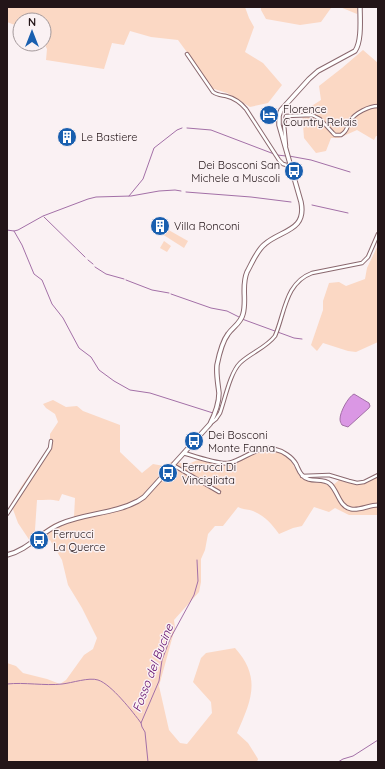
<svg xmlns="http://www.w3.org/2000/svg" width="385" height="769" viewBox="0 0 385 769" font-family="Quicksand,sans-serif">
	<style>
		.green { fill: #fbd8c4; fill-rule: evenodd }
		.water { fill: #da97e4; stroke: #a370a7 }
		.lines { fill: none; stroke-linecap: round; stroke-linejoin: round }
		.stream { stroke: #a370a7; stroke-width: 1 }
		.minor-casing { stroke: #8a686e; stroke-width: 4.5 }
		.tertiary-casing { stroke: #8a686e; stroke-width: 5 }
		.secondary-casing { stroke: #8a686e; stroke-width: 5.5 }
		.minor { stroke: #fff; stroke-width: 2.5 }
		.tertiary { stroke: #fff; stroke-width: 3 }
		.secondary { stroke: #fff; stroke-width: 3.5 }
		.labels { text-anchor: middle; stroke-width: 3; stroke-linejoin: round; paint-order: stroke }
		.poi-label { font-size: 11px; fill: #231518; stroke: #faf1f3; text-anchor: start }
		.water-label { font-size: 12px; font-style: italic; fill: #5c0568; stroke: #faf1f3 }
	</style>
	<rect width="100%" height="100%" fill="#faf1f3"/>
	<!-- green -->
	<g class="green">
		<path d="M 7,7 L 245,7 L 249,18 L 254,27 L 245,52 L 263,63 L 282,85 L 268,103 L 250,107 L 227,93 L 211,88 L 189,55 L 178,40 L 151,37 L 130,31 L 124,45 L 112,43 L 104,69 L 46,60 L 47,49 L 44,43 L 44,20 L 20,20 L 20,27 L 7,22 Z"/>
		<path d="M 261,7 L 335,7 L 331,8 L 321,22 L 300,25 L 266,19 L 261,10 Z"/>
		<path d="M 340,7 L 358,7 L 357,14 Z"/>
		<path d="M 363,50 L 378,63 L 378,136 L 376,136 L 374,140 L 357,130 L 339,138 L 331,138 L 326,151 L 316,153 L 304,138 L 302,112 L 321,100 L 319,86 L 342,68 Z"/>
		<path d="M 165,228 L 188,241 L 184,248 L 162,234 Z"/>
		<path d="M 164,241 L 171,246 L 167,252 L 160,248 Z"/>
		<path d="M 378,245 L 378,342 L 356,352 L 348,351 L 323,343 L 317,351 L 311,345 L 323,310 L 323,301 L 329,283 L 339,282 L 346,286 L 365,279 L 367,268 Z"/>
		<path d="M 53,400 L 66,407 L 77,406 L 83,411 L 120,425 L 120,452 L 142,473 L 153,464 L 164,466 L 173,461 C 177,462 184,464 188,464 C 192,463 195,460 200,460 C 211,461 222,465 233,463 C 249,459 261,445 279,452 C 296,459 294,474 305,480 C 314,484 322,480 331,487 L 339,480 C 356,486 361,485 378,476 L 378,515 L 349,515 L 335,508 L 329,512 L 314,507 L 302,526 L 293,528 L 279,534 C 272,524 265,516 253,511 C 248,509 243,510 238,507 L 223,526 L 215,526 L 208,534 L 205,550 L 201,559 L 201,582 L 199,592 L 174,620 L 175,628 L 159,686 L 169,730 L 180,743 L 187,744 L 212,713 L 211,702 L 193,682 L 201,658 L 206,653 L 235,648 C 262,678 251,701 237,733 L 248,743 L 258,759 L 257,762 L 7,762 L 7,663 L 16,666 L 23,673 L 47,679 L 60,684 L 66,680 L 84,655 L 93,649 L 97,638 L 82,608 L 68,585 L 62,560 L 50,540 L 34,547 L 18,523 L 11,504 L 21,487 L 50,445 L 50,434 L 58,422 L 55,414 L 46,408 L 43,404 ZM 62,494 L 75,498 L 74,517 L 53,524 L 37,535 L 35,530 L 37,500 C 45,500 51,499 59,501 Z"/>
	</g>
	<!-- water -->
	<path class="water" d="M 354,394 L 369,403 L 370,406 L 369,408 L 348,427 L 342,425 C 341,423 340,422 340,419 C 340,412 348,397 354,394 Z"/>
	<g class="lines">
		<!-- stream -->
		<g class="stream">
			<path d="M 187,128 L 211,130 L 274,154"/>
			<path d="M 277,155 L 286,156"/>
			<path d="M 289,156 L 311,160 L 350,172"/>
			<path d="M 186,192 L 251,197 L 291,202"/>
			<path d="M 129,196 L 143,179 L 154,148 L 177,130 L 182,128"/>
			<path d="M 312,205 L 348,213"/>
			<path d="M 44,217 L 85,257"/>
			<path d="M 7,230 L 14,231 L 18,230 L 43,216 L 88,199 L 96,197 L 131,196 L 159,191 L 175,190 L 181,191"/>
			<path d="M 14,231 L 22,245 L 34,274 L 42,280 L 52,304 L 63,318 L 79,348 L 91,357 L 99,370 L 114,381 L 130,390 L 150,393 L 213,413"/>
			<path d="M 88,260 L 93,264"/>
			<path d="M 95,267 L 106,274 L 124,279"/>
			<path d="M 126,280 L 152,290 L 169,293"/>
			<path d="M 171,294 L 211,308 L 227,311 L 239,317"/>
			<path d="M 242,319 L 294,338 L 302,339"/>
			<path d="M 7,684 C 25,682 44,686 62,684 C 72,683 89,677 98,680 C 111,684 133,712 141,723"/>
			<path d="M 148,762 L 145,732 L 142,727 L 141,723 L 159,681 L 162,660 L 170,639 L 194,595 L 198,581 L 197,560"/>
			<path d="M 338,762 L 343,759 L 353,756 L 378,740"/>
		</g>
		<defs>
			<g id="minor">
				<path d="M 187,54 L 213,92 C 217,95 221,95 226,96 C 234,98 241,103 246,109 L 279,160 L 283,164 L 290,166"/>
				<path d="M 286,146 L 284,124 L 286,116 L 312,115 L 320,119 L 333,133 L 335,135 L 341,135 C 349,130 346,127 350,121 C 355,113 369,106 378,106"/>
				<path d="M 211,423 L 216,419 L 220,413 C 225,399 230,373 240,363 C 250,353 266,348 275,336 C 285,313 285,283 312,273 L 362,263 L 368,257 L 378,234"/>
				<path d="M 173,465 L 219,492"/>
				<path d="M 302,476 L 329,475 L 349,481 L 357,483 L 364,482 L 378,475"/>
				<path d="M 7,514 L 50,448 L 51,441"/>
			</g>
			<path id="tertiary" d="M 184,453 C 194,456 219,465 229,463 C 244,460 257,445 274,449 C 283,451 292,457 296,464 C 298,468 299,472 302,475 C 309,484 323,477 330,484 C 338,491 339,507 351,509 C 359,511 369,505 378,505"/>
			<path id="secondary" d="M 7,555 C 28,550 41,532 60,524 C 85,513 114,514 138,501 L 144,497 L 210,424 C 215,414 219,404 219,393 C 218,384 216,374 217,365 C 219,355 222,342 228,334 C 233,327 241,323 243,314 C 247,300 241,286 247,272 C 252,263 257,250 265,244 C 281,230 307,231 301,202 L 279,125 L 279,116 L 281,110 L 309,79 L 318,71 L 355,51 C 362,41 360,19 360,7"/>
		</defs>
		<!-- minor casing -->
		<use href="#minor" class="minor-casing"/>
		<!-- tertiary casing -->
		<use href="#tertiary" class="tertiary-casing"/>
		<!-- secondary casing -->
		<use href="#secondary" class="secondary-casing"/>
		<!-- minor -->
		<use href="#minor" class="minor"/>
		<!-- tertiary -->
		<use href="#tertiary" class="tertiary"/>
		<!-- secondary -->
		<use href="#secondary" class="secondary"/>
	</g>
	<!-- icons -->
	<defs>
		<symbol id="hotel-disc" viewBox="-11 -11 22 22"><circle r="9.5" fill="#195faf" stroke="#faf1f3"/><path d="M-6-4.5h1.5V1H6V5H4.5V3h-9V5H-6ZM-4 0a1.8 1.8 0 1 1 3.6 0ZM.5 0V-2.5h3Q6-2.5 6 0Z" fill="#fff"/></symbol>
		<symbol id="building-disc" viewBox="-11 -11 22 22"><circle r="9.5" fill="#195faf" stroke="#faf1f3"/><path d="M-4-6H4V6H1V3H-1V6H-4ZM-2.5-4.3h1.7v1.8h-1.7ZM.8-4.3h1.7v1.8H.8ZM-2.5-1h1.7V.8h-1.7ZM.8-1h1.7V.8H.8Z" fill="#fff"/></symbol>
		<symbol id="bus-disc" viewBox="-11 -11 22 22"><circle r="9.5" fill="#195faf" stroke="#faf1f3"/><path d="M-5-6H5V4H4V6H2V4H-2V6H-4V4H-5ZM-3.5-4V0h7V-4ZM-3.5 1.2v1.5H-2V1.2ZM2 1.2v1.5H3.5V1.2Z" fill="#fff"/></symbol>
	</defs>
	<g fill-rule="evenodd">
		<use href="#hotel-disc" x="258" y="104" width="22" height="22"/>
		<use href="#building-disc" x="56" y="126" width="22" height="22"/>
		<use href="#bus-disc" x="283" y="160" width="22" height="22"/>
		<use href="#building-disc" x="149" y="215" width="22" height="22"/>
		<use href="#bus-disc" x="183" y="430" width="22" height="22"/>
		<use href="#bus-disc" x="157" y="462" width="22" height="22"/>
		<use href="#bus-disc" x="28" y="529" width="22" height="22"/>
	</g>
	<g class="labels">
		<!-- poi labels -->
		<g class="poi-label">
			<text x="283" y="113">Florence<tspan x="283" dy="13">Country Relais</tspan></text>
			<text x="81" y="141">Le Bastiere</text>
			<text x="280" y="169" text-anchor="end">Dei Bosconi San<tspan x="280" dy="13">Michele a Muscoli</tspan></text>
			<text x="174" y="230">Villa Ronconi</text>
			<text x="208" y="439">Dei Bosconi<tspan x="208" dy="13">Monte Fanna</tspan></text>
			<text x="182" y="471">Ferrucci Di<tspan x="182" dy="13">Vincigliata</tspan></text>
			<text x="53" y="538">Ferrucci<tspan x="53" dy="13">La Querce</tspan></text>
		</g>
		<!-- water labels -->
		<g class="water-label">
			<text transform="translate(153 668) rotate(-69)" y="4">Fosso del Bucine</text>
		</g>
	</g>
	<!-- border -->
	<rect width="385" height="769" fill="none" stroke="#231518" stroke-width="16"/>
	<!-- north arrow -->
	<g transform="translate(32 32)"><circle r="19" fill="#faf1f3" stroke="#a4999b"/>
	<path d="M0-3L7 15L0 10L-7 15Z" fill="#195faf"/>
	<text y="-6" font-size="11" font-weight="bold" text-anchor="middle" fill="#231518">N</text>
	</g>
</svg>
